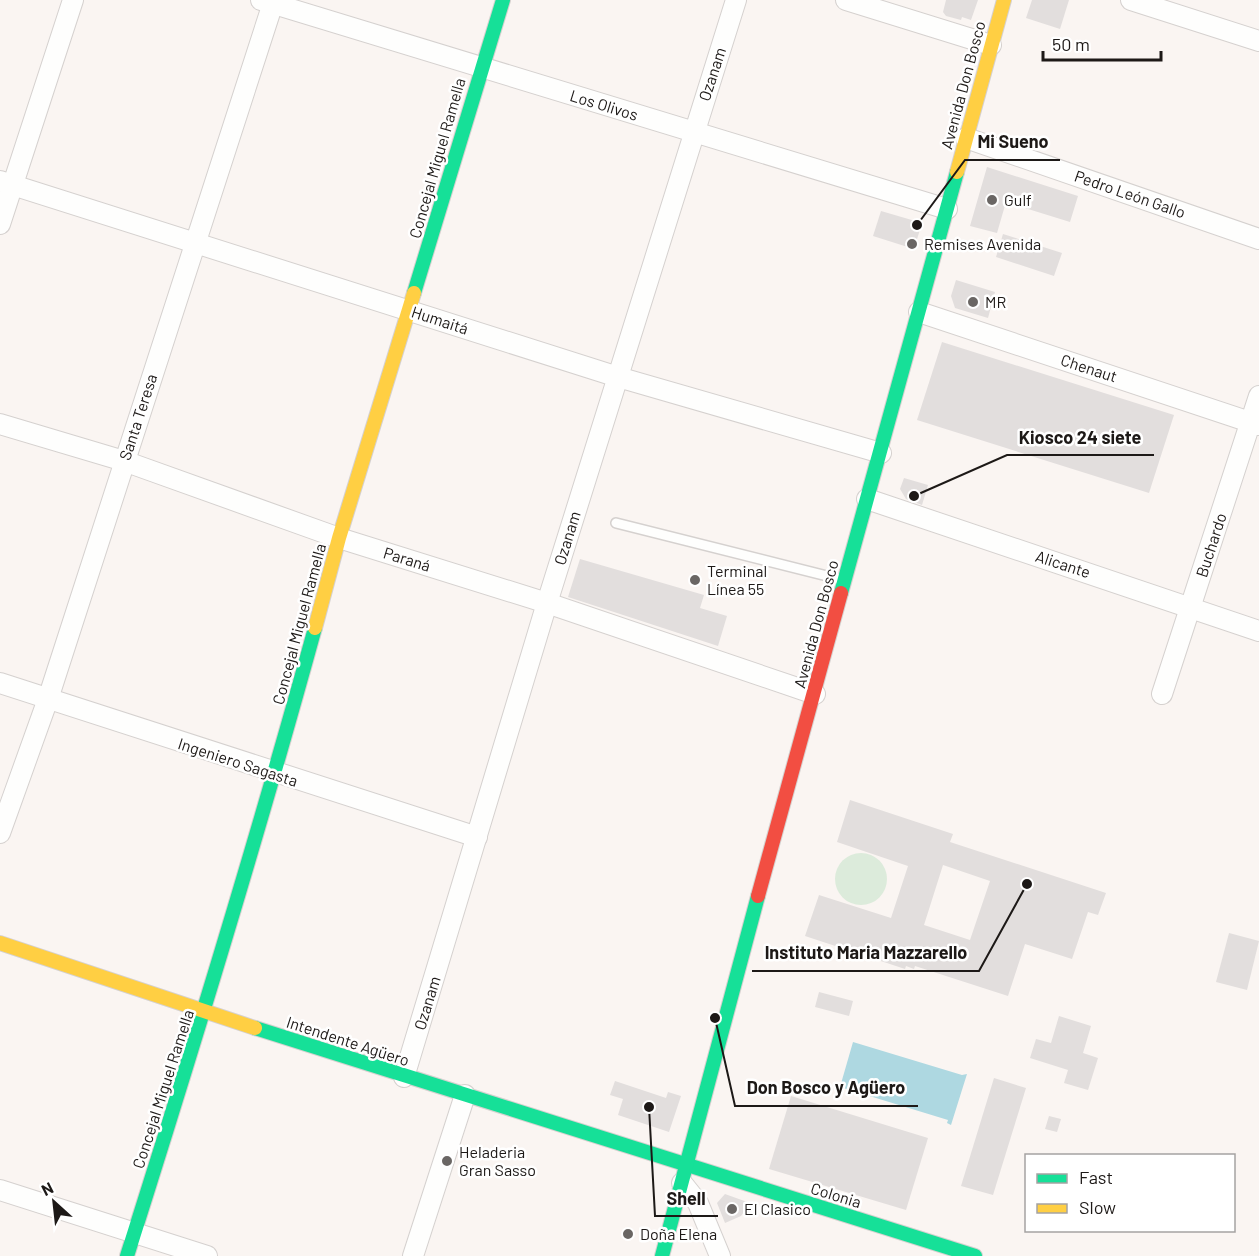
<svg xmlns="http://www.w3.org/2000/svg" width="1259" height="1256" viewBox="0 0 1259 1256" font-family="Barlow,sans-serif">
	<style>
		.green { fill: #dcebdb }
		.water { fill: #aed8e1 }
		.building { fill: #e2dedd; fill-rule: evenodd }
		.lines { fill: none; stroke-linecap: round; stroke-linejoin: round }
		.lane-casing { stroke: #d5d1cf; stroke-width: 12 }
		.street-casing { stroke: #d5d1cf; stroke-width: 22 }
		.fast-casing { stroke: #d5d1cf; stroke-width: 16 }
		.slow-casing { stroke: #d5d1cf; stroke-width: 16 }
		.jam-casing { stroke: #d5d1cf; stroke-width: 16 }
		.lane { stroke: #fefefd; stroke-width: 9 }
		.street { stroke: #fefefd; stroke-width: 20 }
		.fast { stroke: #16e098; stroke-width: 14 }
		.slow { stroke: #ffcf43; stroke-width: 14 }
		.jam { stroke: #f24e42; stroke-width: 14 }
		.poi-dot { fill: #6a6664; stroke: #fff; stroke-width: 2 }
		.labels { text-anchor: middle; stroke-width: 5; stroke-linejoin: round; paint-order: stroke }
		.street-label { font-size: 16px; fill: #1d1917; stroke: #fff }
		.poi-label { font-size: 16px; fill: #1d1917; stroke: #fff; text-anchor: start }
		.leader { fill: none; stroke: #1d1917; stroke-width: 2 }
		.callout-dot { fill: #1d1917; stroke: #fff; stroke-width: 2 }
		.callout-label { font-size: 18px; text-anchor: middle; font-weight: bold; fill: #1d1917; stroke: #fff; stroke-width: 5; stroke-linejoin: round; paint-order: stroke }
	</style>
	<rect width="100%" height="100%" fill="#faf5f2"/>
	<!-- green -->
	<circle class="green" cx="861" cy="879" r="26"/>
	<!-- water -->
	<path class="water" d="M 853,1042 L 962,1075 L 967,1074 L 951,1125 L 947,1123 L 948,1120 L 840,1087 Z"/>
	<!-- building -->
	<g class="building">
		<path d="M 946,0 L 978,0 L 971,20 L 962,17 L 961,20 L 946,16 L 943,12 Z"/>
		<path d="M 1032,0 L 1069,0 L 1060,29 L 1026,18 Z"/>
		<path d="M 987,167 L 1078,196 L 1070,222 L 1006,202 L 997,233 L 970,226 Z"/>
		<path d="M 881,211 L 922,223 L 914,249 L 873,236 Z"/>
		<path d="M 1003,234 L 1062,253 L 1054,276 L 996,257 Z"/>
		<path d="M 956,280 L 995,292 L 988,318 L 955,308 L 951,296 Z"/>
		<path d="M 942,342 L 1174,415 L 1149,493 L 917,420 Z"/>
		<path d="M 904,478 L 928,485 L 922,505 L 906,499 L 900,489 Z"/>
		<path d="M 580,559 L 704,595 L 700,608 L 727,616 L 718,646 L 568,597 Z"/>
		<path d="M 850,800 L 953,834 L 950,842 L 1106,893 L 1098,915 L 1088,912 L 1072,959 L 1025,944 L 1008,996 L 915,966 L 914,969 L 906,966 L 905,969 L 805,936 L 819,895 L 891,918 L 908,866 L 837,842 ZM 943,865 L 990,881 L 970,940 L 924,925 Z"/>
		<path d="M 1229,933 L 1259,941 L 1247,990 L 1216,982 Z"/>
		<path d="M 819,992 L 853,1001 L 849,1016 L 815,1007 Z"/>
		<path d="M 1059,1016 L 1091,1026 L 1083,1053 L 1098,1058 L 1088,1090 L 1064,1083 L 1068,1070 L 1030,1058 L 1036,1039 L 1051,1043 Z"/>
		<path d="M 994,1078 L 1026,1088 L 993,1195 L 961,1186 Z"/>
		<path d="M 615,1081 L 666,1098 L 668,1092 L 681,1096 L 669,1132 L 618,1115 L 623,1099 L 610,1095 Z"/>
		<path d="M 791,1096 L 928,1138 L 906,1210 L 769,1169 Z"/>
		<path d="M 1049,1116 L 1061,1119 L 1057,1132 L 1045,1129 Z"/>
		<path d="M 725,1194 L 750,1203 L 741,1216 L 725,1223 L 717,1203 Z"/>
	</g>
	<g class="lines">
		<defs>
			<path id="lane" d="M 616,523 L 843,580"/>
			<g id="street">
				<path d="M 261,0 L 947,209"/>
				<path d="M 846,0 L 991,45"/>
				<path d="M 1131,0 L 1259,41"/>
				<path d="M 966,138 L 1259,239"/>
				<path d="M 0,181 L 618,377 L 881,453"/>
				<path d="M 0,224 L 73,0"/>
				<path d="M 919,312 L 1259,425"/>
				<path d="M 0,424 L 124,461 L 339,538 L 547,603 L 815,694"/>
				<path d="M 867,499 L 1259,631"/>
				<path d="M 0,683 L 477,837"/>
				<path d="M 1162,694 L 1259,396"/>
				<path d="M 0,833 L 48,699 L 274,0"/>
				<path d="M 404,1077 L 547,603 L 736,0"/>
				<path d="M 682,1183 L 698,1203 L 720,1256"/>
				<path d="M 0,1190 L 207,1256"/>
				<path d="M 413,1256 L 465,1095"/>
			</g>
			<g id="fast">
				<path d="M 414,293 L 503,0"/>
				<path d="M 841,593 L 957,172"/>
				<path d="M 255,1028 L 975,1256"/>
				<path d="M 127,1256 C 193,1048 257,839 315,628"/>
				<path d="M 662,1256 L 758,896"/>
			</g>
			<g id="slow">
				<path d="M 957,172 L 1004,0"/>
				<path d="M 315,628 L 339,538 L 414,293"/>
				<path d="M 0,943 L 255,1028"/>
			</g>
			<path id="jam" d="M 758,896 L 841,593"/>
		</defs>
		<!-- lane casing -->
		<use href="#lane" class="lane-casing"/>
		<!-- street casing -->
		<use href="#street" class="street-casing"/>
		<!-- fast casing -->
		<use href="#fast" class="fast-casing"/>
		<!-- slow casing -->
		<use href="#slow" class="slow-casing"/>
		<!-- jam casing -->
		<use href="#jam" class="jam-casing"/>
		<!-- lane -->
		<use href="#lane" class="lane"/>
		<!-- street -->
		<use href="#street" class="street"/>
		<!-- fast -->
		<use href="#fast" class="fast"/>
		<!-- slow -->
		<use href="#slow" class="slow"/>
		<!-- jam -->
		<use href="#jam" class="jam"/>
	</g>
	<!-- markers -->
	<g class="poi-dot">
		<circle cx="992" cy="200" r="6"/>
		<circle cx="912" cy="244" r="6"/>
		<circle cx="973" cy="302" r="6"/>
		<circle cx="695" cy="580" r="6"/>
		<circle cx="447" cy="1161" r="6"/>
		<circle cx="732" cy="1209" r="6"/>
		<circle cx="628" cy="1234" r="6"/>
	</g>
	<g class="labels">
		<!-- street labels -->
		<g class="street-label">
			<text transform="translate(712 74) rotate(-72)" y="6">Ozanam</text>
			<text transform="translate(963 85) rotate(-75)" y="6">Avenida Don Bosco</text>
			<text transform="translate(604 105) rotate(17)" y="6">Los Olivos</text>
			<text transform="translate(437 158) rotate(-74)" y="6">Concejal Miguel Ramella</text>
			<text transform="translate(1130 194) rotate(19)" y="6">Pedro León Gallo</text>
			<text transform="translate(440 320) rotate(18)" y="6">Humaitá</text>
			<text transform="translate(1089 368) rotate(18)" y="6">Chenaut</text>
			<text transform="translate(138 417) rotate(-72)" y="6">Santa Teresa</text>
			<text transform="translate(567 538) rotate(-73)" y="6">Ozanam</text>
			<text transform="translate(1211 545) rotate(-72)" y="6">Buchardo</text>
			<text transform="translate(407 559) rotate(17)" y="6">Paraná</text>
			<text transform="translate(1063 564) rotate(18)" y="6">Alicante</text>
			<text transform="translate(299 624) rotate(-75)" y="6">Concejal Miguel Ramella</text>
			<text transform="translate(816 624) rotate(-75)" y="6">Avenida Don Bosco</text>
			<text transform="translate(238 762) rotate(18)" y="6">Ingeniero Sagasta</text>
			<text transform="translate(427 1003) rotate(-73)" y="6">Ozanam</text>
			<text transform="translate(348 1041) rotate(18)" y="6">Intendente Agüero</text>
			<text transform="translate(163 1089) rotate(-72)" y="6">Concejal Miguel Ramella</text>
			<text transform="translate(836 1195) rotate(17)" y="6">Colonia</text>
		</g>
		<!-- poi labels -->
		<g class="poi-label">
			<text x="1004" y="206">Gulf</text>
			<text x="924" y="250">Remises Avenida</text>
			<text x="985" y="308">MR</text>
			<text x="707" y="577">Terminal<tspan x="707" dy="18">Línea 55</tspan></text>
			<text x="459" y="1158">Heladeria<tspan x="459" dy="18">Gran Sasso</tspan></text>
			<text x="744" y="1215">El Clasico</text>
			<text x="640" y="1240">Doña Elena</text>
		</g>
	</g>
	<!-- callouts -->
	<path class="leader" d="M917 225L965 160H1060M914 496L1007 455H1154M1027 884L979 971H752M715 1018L735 1106H918M649 1107L655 1216H718"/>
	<g class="callout-dot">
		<circle cx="917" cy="225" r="6"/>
		<circle cx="914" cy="496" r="6"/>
		<circle cx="1027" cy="884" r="6"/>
		<circle cx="715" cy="1018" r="6"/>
		<circle cx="649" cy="1107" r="6"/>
	</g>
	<g class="callout-label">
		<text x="1013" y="148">Mi Sueno</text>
		<text x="1080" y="444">Kiosco 24 siete</text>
		<text x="866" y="959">Instituto Maria Mazzarello</text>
		<text x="826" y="1094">Don Bosco y Agüero</text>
		<text x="686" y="1205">Shell</text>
	</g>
	<!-- legend -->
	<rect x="1025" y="1154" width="210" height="78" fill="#ffffff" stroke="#a5a3a2" stroke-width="1.5"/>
	<rect x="1037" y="1174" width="30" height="9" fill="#16e098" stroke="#a5a3a2" stroke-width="1.5"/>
	<text x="1079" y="1184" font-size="18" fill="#1d1917">Fast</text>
	<rect x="1037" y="1204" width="30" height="9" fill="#ffcf43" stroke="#a5a3a2" stroke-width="1.5"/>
	<text x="1079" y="1214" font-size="18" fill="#1d1917">Slow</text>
	<!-- north arrow -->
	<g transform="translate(54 1202) rotate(333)" stroke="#ffffff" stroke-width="4.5" paint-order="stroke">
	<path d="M0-4.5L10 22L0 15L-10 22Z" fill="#1d1917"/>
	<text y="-9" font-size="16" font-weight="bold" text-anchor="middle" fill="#1d1917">N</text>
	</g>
	<!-- scale -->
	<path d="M1043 51v9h118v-9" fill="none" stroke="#1d1917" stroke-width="3"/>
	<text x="1052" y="51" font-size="18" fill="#1d1917" stroke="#ffffff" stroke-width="4.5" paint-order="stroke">50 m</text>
</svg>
